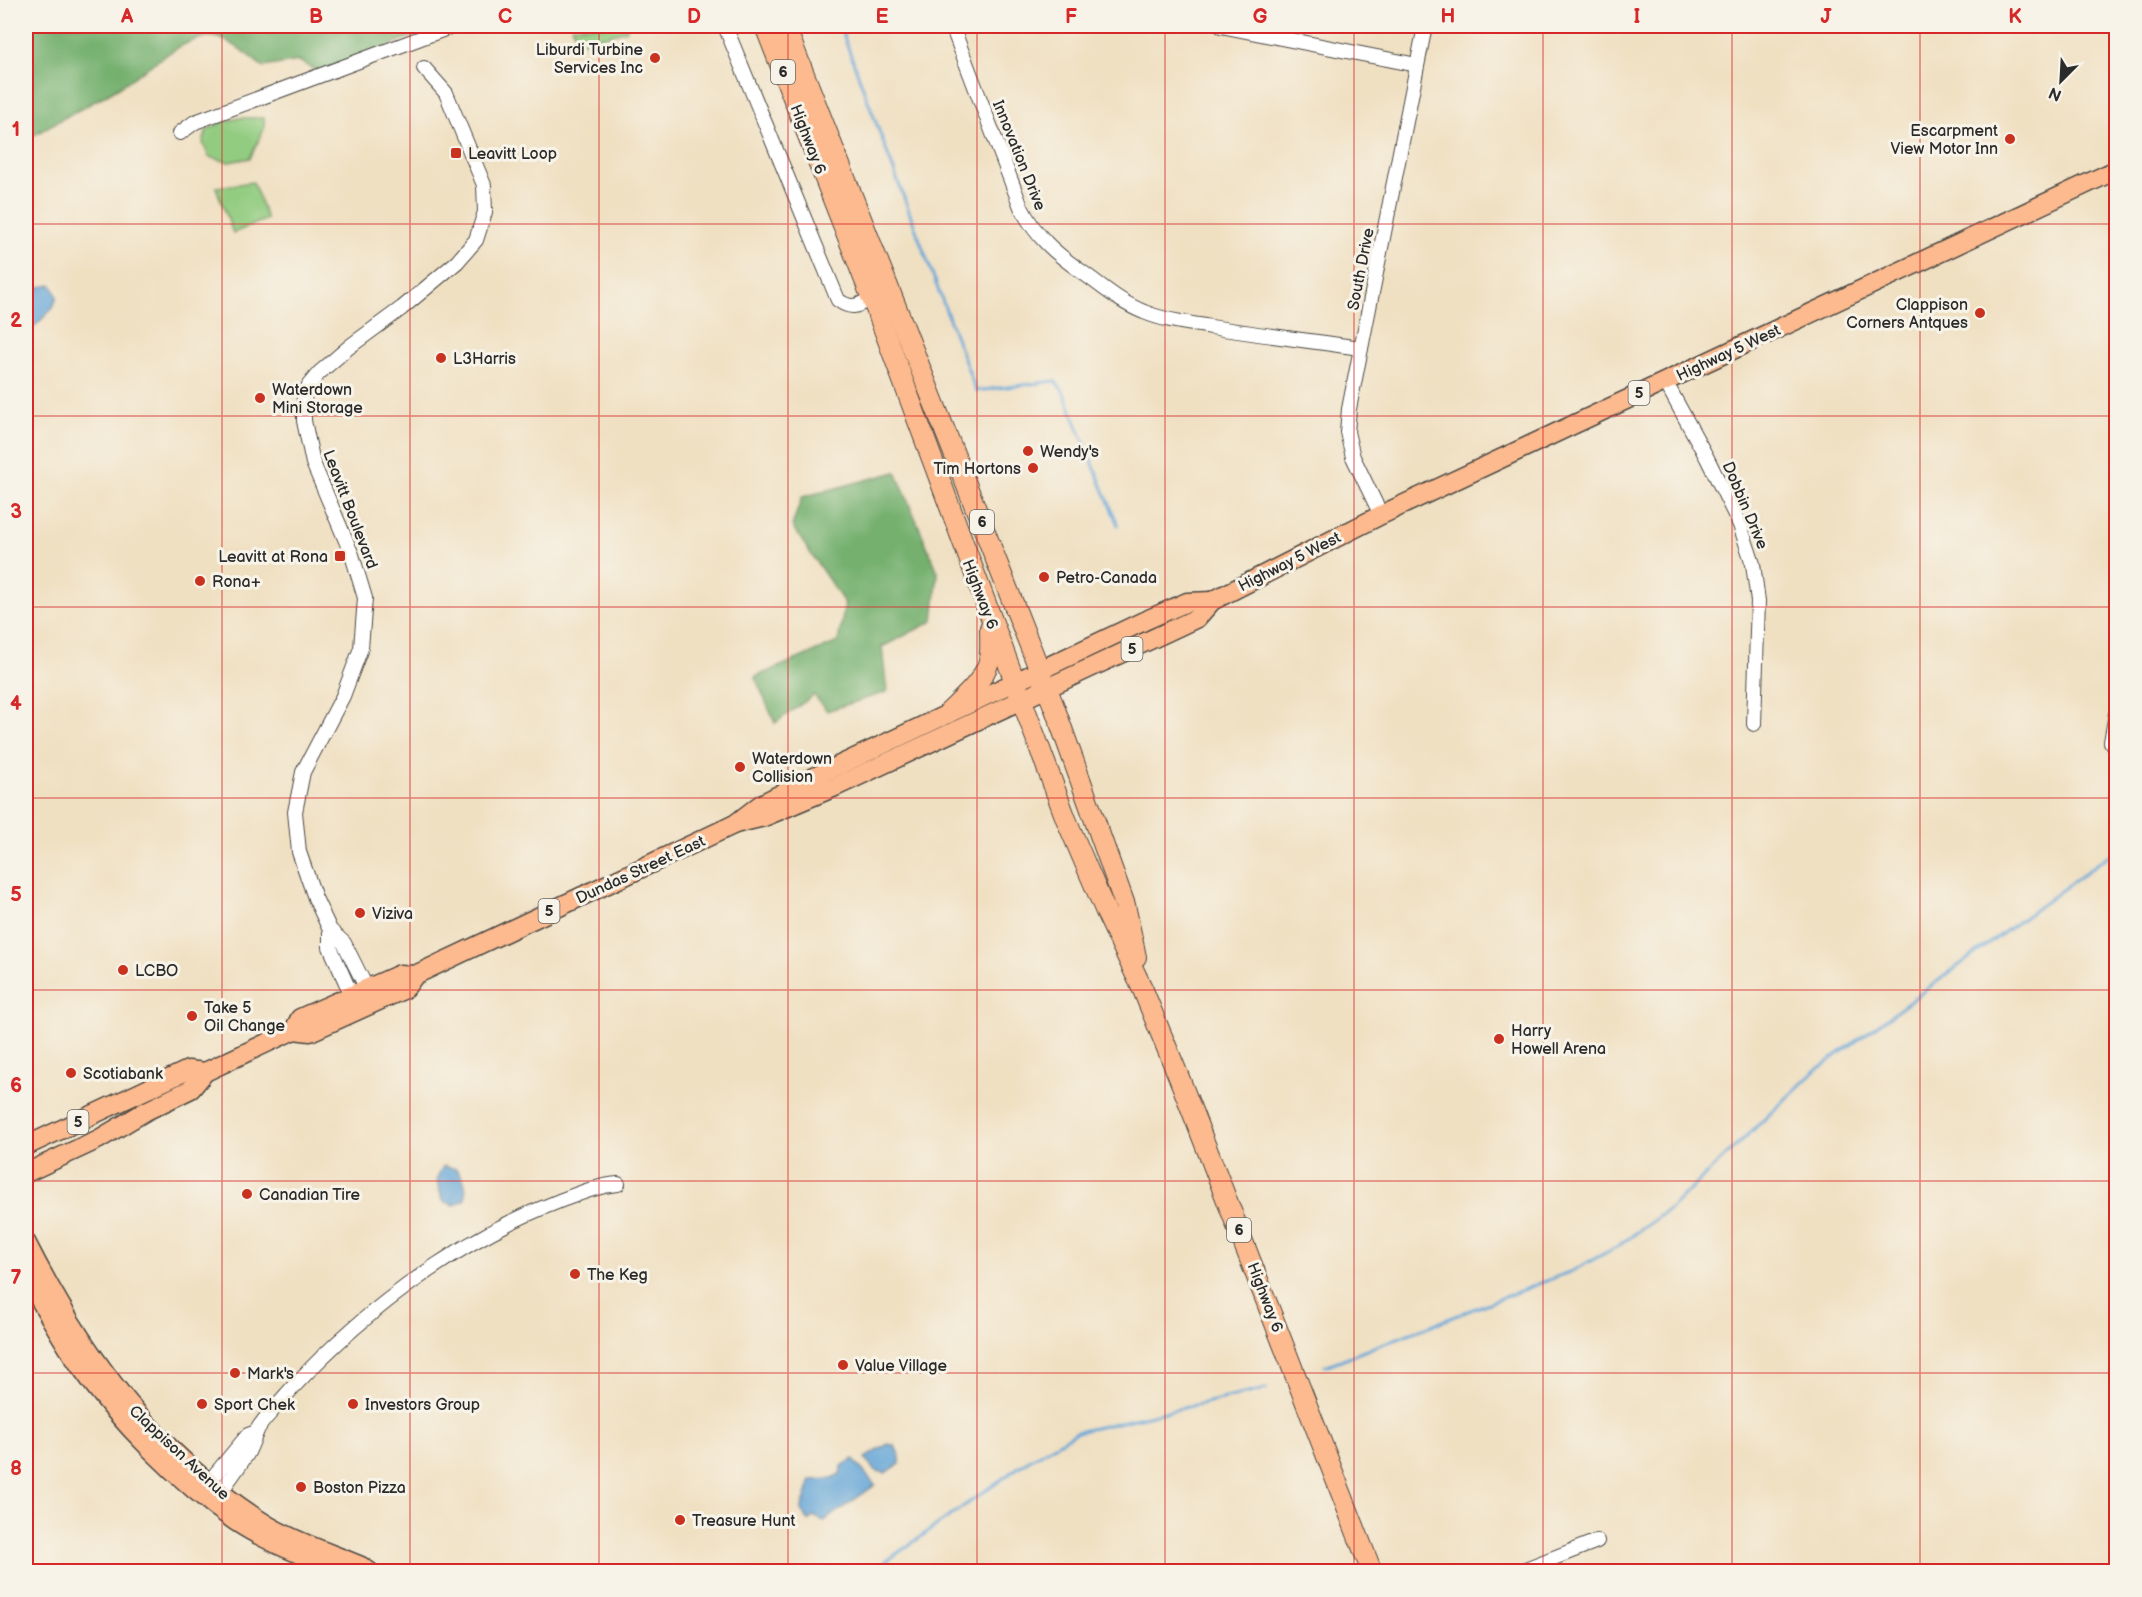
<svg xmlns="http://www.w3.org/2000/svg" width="2142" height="1597" viewBox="0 0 2142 1597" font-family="'Balsamiq Sans',sans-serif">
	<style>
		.green { fill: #92cc80; stroke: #5e7c56; stroke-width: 1.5 }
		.forest { fill: #75b06e; stroke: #506e4c; stroke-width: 1.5 }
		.water { fill: #63a5d7; stroke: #476881; stroke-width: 1.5 }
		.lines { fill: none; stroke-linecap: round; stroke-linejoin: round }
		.stream { stroke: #63a5d7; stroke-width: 3 }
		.minor-casing { stroke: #494642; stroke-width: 16 }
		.major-casing { stroke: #494642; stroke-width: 21 }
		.highway-casing { stroke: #494642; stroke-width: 22 }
		.minor { stroke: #fff; stroke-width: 14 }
		.major { stroke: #fcba8e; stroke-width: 18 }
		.highway { stroke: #fcba8e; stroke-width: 20 }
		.grid { fill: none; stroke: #d62828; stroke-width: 1.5; stroke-opacity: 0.55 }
		.poi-dot { fill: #c8321e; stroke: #f7f3e8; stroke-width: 2 }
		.labels { text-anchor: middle; stroke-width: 6; stroke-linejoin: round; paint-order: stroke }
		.shield { fill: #f7f3e8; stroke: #686764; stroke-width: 1.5 }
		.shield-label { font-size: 15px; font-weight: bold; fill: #2b2b2b }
		.poi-label { font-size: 16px; fill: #2b2b2b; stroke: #f7f3e8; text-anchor: start }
		.street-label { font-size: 16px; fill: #2b2b2b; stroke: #f7f3e8 }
		.neatline { fill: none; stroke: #d62828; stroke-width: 2 }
		.grid-label { font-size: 20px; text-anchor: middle; font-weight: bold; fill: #d62828 }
	</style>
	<rect width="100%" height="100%" fill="#f7f3e8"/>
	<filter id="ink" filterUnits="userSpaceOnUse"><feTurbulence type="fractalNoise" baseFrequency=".0167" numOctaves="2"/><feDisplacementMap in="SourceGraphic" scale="12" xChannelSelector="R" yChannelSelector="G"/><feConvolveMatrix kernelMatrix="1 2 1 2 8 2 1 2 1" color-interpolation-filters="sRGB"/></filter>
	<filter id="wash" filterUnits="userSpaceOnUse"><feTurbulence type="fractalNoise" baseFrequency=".008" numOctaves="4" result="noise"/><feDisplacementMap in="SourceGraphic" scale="24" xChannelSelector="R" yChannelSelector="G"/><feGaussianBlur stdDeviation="1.35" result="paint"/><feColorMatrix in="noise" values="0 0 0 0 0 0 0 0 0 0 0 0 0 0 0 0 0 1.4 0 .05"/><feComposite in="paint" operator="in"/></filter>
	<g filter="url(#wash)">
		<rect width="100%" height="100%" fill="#f0e0c2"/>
		<!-- green -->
		<g class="green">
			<path d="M 572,26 L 626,26 L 627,30 L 578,43 Z"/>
			<path d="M 240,118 L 264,118 L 264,129 L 250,158 L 229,162 L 209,157 L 203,143 L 207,130 L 222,122 Z"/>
			<path d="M 253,182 L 267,219 L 233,233 L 216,187 Z"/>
		</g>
		<!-- forest -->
		<g class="forest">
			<path d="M 26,26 L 411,26 L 414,35 L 327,72 L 313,69 L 299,61 L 263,67 C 249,56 225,34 207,37 C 178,41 147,70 122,85 C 91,105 57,120 26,140 Z"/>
			<path d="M 896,472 L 938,572 L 933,621 L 882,647 L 887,692 L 827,711 L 814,695 L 775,723 L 755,677 L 838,642 L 845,604 L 792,526 L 802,497 Z"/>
		</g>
		<!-- water -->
		<g class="water">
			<path d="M 52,285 L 57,296 L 53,308 L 26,335 L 26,296 C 33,288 41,286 52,285 Z"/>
			<path d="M 444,1166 L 456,1169 C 465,1179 467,1187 465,1200 L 455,1205 L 444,1202 C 439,1189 432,1178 444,1166 Z"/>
			<path d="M 888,1444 L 895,1446 L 900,1457 L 900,1464 L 885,1473 L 876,1471 L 865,1458 Z"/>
			<path d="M 853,1459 L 875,1485 L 824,1521 L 813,1516 L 809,1521 L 801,1510 L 811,1480 L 831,1479 L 840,1474 L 842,1466 Z"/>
		</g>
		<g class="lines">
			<!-- stream -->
			<g class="stream">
				<path d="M 840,26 L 976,391 L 1055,381 L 1063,391 L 1118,525"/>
				<path d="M 1325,1366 L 1572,1271 L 1618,1246 L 1671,1208 L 1814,1072 L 2116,850"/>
				<path d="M 871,1572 L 1026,1462 L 1077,1432 L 1266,1389"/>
			</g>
		</g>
	</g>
	<g filter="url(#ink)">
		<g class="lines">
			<defs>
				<g id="minor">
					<path d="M 725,26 L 838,300 C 851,310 859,306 871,298"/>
					<path d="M 952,26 L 1021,207 C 1036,237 1055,253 1082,272 C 1102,286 1121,303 1144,312 C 1165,321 1189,323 1211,327 C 1261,335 1311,341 1361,348"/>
					<path d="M 1221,26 L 1417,65"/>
					<path d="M 180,133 L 195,122 L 453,26"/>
					<path d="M 1665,381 L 1707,458 L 1740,525 L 1753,564 L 1758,601 L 1754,724"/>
					<path d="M 1381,515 L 1353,457 L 1347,432 L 1349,409 L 1425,26"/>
					<path d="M 2111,742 L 2116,714"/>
					<path d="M 330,930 L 330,947 L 355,1003"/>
					<path d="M 370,995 L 344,943 L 330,930 L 315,898 L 299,852 L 295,812 L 303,772 L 343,696 L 361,648 L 365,598 L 352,555 L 313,463 L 304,421 L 304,398 L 309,385 L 319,373 L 349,347 L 402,308 L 457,262 L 476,240 L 485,212 L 484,185 L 446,93 L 424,68"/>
					<path d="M 203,1489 L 248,1435 L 256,1432"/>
					<path d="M 216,1499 C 226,1484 237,1469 247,1454 C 251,1447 253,1440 256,1433 C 259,1423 272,1412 278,1404 C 350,1321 454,1241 557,1202 C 578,1194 596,1186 618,1184"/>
					<path d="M 1518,1572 L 1597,1541"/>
				</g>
				<g id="major">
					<path d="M 735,824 L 764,817 L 835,787 L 1197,618 L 1212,601 L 1381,515 L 2116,170"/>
					<path d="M 294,1030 L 300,1018 L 400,974 L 415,975"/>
					<path d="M 26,1146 L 188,1070 L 205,1072"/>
					<path d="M 26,1173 L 99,1139 L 146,1111 L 191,1089 L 205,1072 L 294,1030 L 310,1032 L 405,989 L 415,975 L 735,824 L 761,804 L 806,781 L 1144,621 L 1187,602 L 1212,601"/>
					<path d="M 26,1242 C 84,1357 157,1457 269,1526 C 298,1543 331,1553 361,1566 L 370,1572"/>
					<path d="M 26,1276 C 44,1306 60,1337 80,1366 C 118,1421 180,1483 235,1521 C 268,1543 305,1556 342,1572"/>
				</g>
				<g id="highway">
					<path d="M 765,26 L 880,319 L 1066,819 L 1106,912 L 1143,990 L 1178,1075 L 1372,1572"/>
					<path d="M 785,26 L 1055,709 L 1125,905 L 1136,957"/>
					<path d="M 948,713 C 962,699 984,681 989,661 C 991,651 990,638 990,628"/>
				</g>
			</defs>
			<!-- minor casing -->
			<use href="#minor" class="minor-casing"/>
			<!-- major casing -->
			<use href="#major" class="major-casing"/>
			<!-- highway casing -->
			<use href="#highway" class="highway-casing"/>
			<!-- minor -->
			<use href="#minor" class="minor"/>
			<!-- major -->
			<use href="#major" class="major"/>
			<!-- highway -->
			<use href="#highway" class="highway"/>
		</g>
	</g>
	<!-- grid -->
	<path class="grid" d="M 222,26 L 222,1572M 410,26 L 410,1572M 599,26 L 599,1572M 788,26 L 788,1572M 977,26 L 977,1572M 1165,26 L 1165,1572M 1354,26 L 1354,1572M 1543,26 L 1543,1572M 1732,26 L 1732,1572M 1920,26 L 1920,1572M 26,224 L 2116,224M 26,416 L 2116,416M 26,607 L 2116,607M 26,798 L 2116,798M 26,990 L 2116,990M 26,1181 L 2116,1181M 26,1373 L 2116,1373"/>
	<!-- markers -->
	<g class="poi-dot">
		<circle cx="655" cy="58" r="6"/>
		<circle cx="2010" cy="139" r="6"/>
		<rect x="450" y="147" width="12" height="12" rx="3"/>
		<circle cx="1980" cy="313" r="6"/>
		<circle cx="441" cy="358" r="6"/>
		<circle cx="260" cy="398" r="6"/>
		<circle cx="1028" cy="451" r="6"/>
		<circle cx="1033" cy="468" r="6"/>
		<rect x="334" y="550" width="12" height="12" rx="3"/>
		<circle cx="1044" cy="577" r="6"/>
		<circle cx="200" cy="581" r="6"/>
		<circle cx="740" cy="767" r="6"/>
		<circle cx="360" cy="913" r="6"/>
		<circle cx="123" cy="970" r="6"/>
		<circle cx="192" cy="1016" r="6"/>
		<circle cx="1499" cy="1039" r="6"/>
		<circle cx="71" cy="1073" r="6"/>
		<circle cx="247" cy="1194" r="6"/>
		<circle cx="575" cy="1274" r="6"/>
		<circle cx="843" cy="1365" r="6"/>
		<circle cx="235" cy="1373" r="6"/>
		<circle cx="202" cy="1404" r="6"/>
		<circle cx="353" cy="1404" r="6"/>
		<circle cx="301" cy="1487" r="6"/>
		<circle cx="680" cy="1520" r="6"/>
	</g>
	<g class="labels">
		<!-- shield labels -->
		<g class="shield">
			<rect x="771" y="60" width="24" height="24" rx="4.5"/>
			<rect x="1628.5" y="381" width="21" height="24" rx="4.5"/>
			<rect x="970" y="510" width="24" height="24" rx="4.5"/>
			<rect x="1121.5" y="637" width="21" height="24" rx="4.5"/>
			<rect x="538.5" y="899" width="21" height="24" rx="4.5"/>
			<rect x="67.5" y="1110" width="21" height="24" rx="4.5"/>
			<rect x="1227" y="1218" width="24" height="24" rx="4.5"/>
		</g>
		<g class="shield-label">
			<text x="783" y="77">6</text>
			<text x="1639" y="398">5</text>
			<text x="982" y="527">6</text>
			<text x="1132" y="654">5</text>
			<text x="549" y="916">5</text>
			<text x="78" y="1127">5</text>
			<text x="1239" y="1235">6</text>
		</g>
		<!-- poi labels -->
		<g class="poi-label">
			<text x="643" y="55" text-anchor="end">Liburdi Turbine<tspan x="643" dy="18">Services Inc</tspan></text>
			<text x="1998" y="136" text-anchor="end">Escarpment<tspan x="1998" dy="18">View Motor Inn</tspan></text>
			<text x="468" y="159">Leavitt Loop</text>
			<text x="1968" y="310" text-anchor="end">Clappison<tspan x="1968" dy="18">Corners Antques</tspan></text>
			<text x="453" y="364">L3Harris</text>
			<text x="272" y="395">Waterdown<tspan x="272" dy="18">Mini Storage</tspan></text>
			<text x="1040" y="457">Wendy's</text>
			<text x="1021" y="474" text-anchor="end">Tim Hortons</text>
			<text x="328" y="562" text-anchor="end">Leavitt at Rona</text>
			<text x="1056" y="583">Petro-Canada</text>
			<text x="212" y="587">Rona+</text>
			<text x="752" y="764">Waterdown<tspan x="752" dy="18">Collision</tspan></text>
			<text x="372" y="919">Viziva</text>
			<text x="135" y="976">LCBO</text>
			<text x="204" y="1013">Take 5<tspan x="204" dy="18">Oil Change</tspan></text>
			<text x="1511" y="1036">Harry<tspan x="1511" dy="18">Howell Arena</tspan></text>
			<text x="83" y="1079">Scotiabank</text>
			<text x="259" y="1200">Canadian Tire</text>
			<text x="587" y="1280">The Keg</text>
			<text x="855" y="1371">Value Village</text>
			<text x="247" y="1379">Mark's</text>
			<text x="214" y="1410">Sport Chek</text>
			<text x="365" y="1410">Investors Group</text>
			<text x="313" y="1493">Boston Pizza</text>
			<text x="692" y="1526">Treasure Hunt</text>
		</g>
		<!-- street labels -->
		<g class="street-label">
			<text transform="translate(809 139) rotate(69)" y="6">Highway 6</text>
			<text transform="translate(1020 155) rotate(68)" y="6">Innovation Drive</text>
			<text transform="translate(1360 269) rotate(-79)" y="6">South Drive</text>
			<text transform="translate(1728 352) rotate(-25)" y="6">Highway 5 West</text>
			<text transform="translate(1746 505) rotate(67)" y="6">Dobbin Drive</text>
			<text transform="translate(351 509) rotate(69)" y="6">Leavitt Boulevard</text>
			<text transform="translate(1289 561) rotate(-27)" y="6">Highway 5 West</text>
			<text transform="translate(981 594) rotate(69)" y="6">Highway 6</text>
			<text transform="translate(640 869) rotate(-25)" y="6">Dundas Street East</text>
			<text transform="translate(1266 1297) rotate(69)" y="6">Highway 6</text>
			<text transform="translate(180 1452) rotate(43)" y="6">Clappison Avenue</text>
		</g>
	</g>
	<!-- margin -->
	<rect width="2142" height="1597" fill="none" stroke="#f7f3e8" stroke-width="66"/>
	<!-- north arrow -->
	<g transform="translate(2061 81) rotate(204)" stroke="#f7f3e8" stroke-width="4.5" paint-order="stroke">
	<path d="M0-4.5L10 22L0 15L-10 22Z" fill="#2b2b2b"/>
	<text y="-9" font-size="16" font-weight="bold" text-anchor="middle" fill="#2b2b2b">N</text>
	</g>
	<rect x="33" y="33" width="2076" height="1531" class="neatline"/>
	<g class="grid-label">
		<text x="127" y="23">A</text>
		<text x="316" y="23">B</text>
		<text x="505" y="23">C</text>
		<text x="694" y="23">D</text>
		<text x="882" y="23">E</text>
		<text x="1071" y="23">F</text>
		<text x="1260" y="23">G</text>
		<text x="1448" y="23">H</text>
		<text x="1637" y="23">I</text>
		<text x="1826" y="23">J</text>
		<text x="2015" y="23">K</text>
		<text x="16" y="136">1</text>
		<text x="16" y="327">2</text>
		<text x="16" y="518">3</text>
		<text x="16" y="710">4</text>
		<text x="16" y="901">5</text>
		<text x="16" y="1092">6</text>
		<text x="16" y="1284">7</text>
		<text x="16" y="1475">8</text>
	</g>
</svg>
